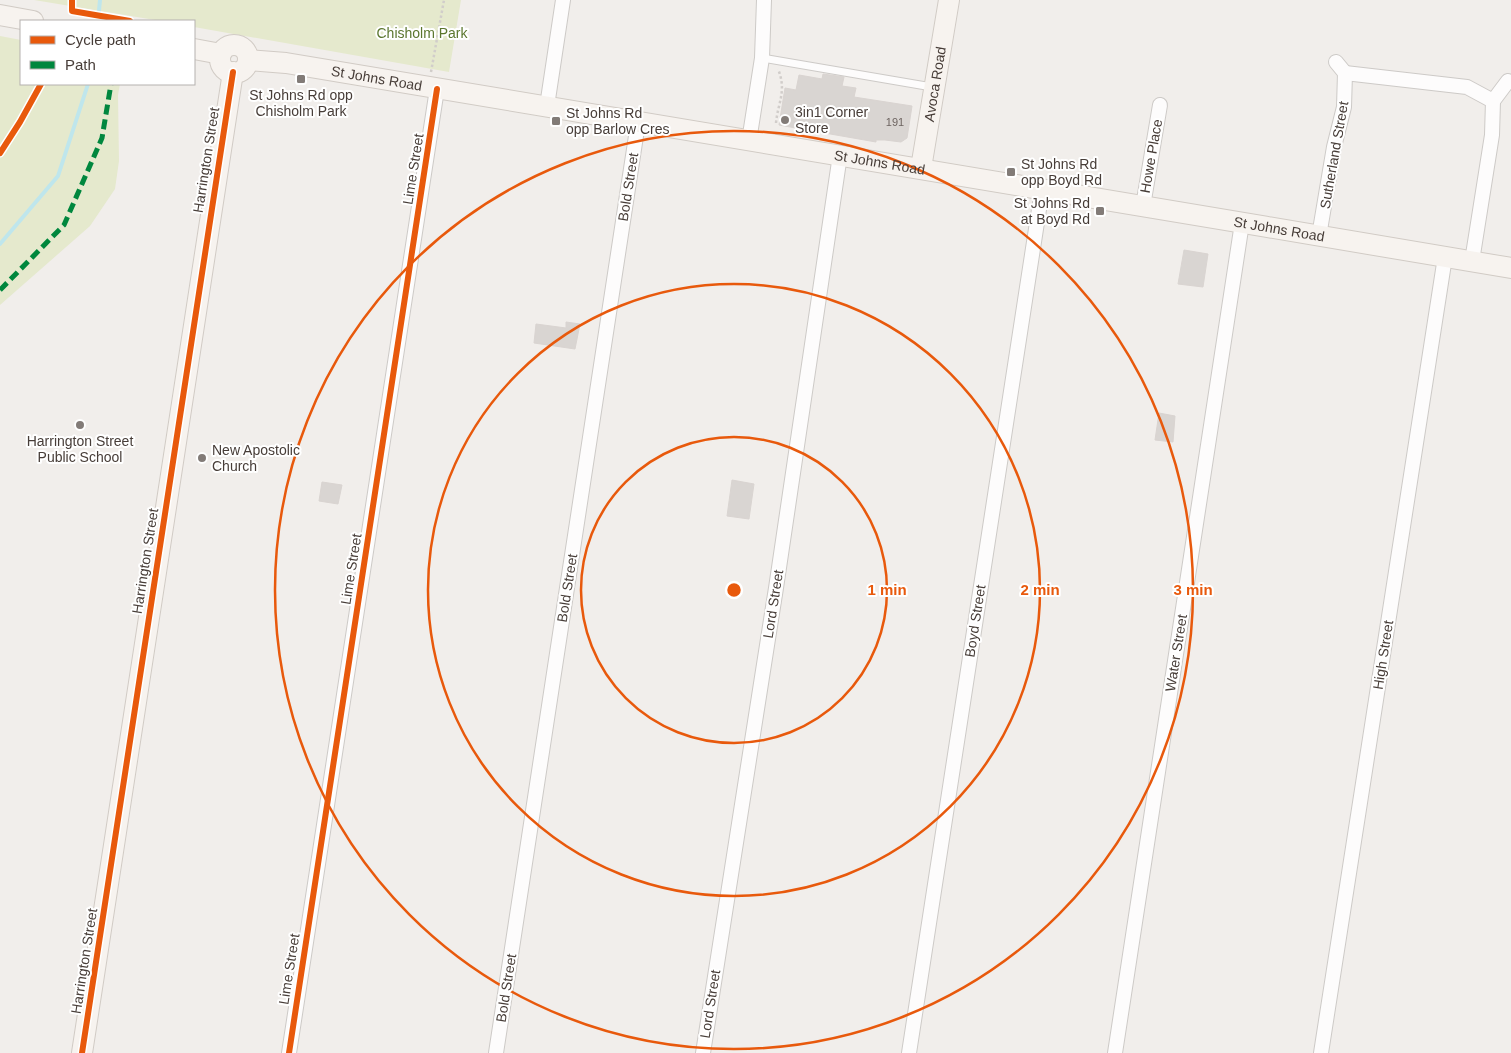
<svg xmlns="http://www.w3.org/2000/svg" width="1511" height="1053" viewBox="0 0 1511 1053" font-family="Helvetica,sans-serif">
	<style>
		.park { fill: #e5e9cd }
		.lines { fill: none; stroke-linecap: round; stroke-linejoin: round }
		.stream { stroke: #bfe6ec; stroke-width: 4 }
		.building { fill: #d9d5d2; stroke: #d9d4d1 }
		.lane-casing { stroke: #cdcac7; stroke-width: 9 }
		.street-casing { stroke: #cdcac7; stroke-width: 16 }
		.secondary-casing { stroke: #d1cbc5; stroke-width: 22 }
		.path { stroke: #d1cdca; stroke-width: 2.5; stroke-dasharray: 2.5 2.5; stroke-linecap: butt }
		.lane { stroke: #fdfcfc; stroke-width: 7 }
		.street { stroke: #fdfcfc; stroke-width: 14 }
		.secondary { stroke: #f7f3ef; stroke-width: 20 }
		.quiet { stroke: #00873e; stroke-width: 5; stroke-dasharray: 10 5; stroke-linecap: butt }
		.cycleway-casing { stroke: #fff; stroke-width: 9 }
		.cycleway { stroke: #e8590c; stroke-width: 6 }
		.ring { fill: none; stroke: #e8590c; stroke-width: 2.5 }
		.poi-dot { fill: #827b77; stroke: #fff; stroke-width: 2 }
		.labels { text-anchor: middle; stroke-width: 4; stroke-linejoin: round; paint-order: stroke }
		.number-label { font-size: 11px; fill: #6d6460 }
		.park-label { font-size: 14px; fill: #5b762e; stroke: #fff }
		.street-label { font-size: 14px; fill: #473d38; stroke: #fff }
		.poi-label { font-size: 14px; fill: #473d38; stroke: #fff; text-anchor: start }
		.centre { fill: #e8590c; stroke: #fff; stroke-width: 2.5 }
		.ring-label { font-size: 15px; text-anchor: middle; font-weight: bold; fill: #e8590c; stroke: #fff; stroke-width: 4; stroke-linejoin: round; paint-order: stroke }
	</style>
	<rect width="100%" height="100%" fill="#f1eeeb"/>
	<!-- park -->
	<g class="park">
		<path d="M 34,0 L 461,0 L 449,72 L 194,27 L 194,21 L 161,21 Z"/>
		<path d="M 0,36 L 21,40 L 21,84 L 120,84 L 118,95 L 119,161 L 115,189 L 90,226 L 0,305 Z"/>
	</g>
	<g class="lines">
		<!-- stream -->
		<g class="stream">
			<path d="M 98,21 L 100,0"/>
			<path d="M 0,244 L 58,176 L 88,84"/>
		</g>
	</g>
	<!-- building -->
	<g class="building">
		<path d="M 823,74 L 844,77 L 842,86 L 856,88 L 854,97 L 912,106 L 907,138 L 901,142 L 885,140 L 876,140 L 876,142 L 779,125 L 785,88 L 796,90 L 799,75 L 822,79 Z"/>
		<path d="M 1184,250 L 1208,254 L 1203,287 L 1178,284 Z"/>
		<path d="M 566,322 L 580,324 L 575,349 L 534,343 L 536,324 L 566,328 Z"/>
		<path d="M 1159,413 L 1175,416 L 1173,442 L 1155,440 Z"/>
		<path d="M 732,480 L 754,484 L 749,519 L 727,516 Z"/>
		<path d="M 322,482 L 342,485 L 338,504 L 319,501 Z"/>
	</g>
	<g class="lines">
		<defs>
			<path id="lane" d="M 762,58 L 932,87"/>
			<g id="street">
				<path d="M 1345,73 L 1467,87 L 1493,101"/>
				<path d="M 547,106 L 563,0"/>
				<path d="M 749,141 L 762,58 L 764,0"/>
				<path d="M 1143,206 L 1160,105"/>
				<path d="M 1319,236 L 1334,147 L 1344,107 L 1345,73 L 1336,62"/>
				<path d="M 1472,261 L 1492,135 L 1493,101 L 1508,81"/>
				<path d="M 289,1053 L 437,89"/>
				<path d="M 496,1053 L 638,123"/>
				<path d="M 703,1053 L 776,588 L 840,155"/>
				<path d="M 909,1053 L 1042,190"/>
				<path d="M 1115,1053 L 1242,223"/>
				<path d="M 1321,1053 L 1445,257"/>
			</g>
			<g id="secondary">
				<path d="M 0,15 L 33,21"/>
				<circle cx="234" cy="59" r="14"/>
				<path d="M 194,49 L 221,54"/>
				<path id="s1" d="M 248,60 L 286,63 C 695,132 1103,199 1511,268"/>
				<path id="s2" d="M 921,168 L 949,0"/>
				<path d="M 82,1053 L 233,72"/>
			</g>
		</defs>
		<!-- lane casing -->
		<use href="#lane" class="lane-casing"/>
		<!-- street casing -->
		<use href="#street" class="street-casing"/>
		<!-- secondary casing -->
		<use href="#secondary" class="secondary-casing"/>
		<!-- path -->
		<g class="path">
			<path d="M 431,72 L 444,0"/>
			<path d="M 776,123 C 778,102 787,91 778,69"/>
		</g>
		<!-- lane -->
		<use href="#lane" class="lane"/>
		<!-- street -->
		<use href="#street" class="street"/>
		<!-- secondary -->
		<use href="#secondary" class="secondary"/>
		<!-- quiet -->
		<path class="quiet" d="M 0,290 L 64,225 L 102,138 L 111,84"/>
		<defs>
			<g id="cycleway">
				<path d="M 72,0 L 72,11 L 130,21"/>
				<path d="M 0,153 L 20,122 L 41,84"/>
				<path d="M 82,1053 L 233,72"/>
				<path d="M 289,1053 L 437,89"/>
			</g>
		</defs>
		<!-- cycleway casing -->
		<use href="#cycleway" class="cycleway-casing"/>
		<!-- cycleway -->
		<use href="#cycleway" class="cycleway"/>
	</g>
	<!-- distance rings -->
	<g class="ring">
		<circle cx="734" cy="590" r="153"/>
		<circle cx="734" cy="590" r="306"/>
		<circle cx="734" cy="590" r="459"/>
	</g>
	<!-- markers -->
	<g class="poi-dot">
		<rect x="296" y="74" width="10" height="10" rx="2.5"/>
		<circle cx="785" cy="120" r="5"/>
		<rect x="551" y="116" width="10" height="10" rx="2.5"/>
		<rect x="1006" y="167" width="10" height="10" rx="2.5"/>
		<rect x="1095" y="206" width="10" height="10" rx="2.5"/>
		<circle cx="80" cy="425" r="5"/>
		<circle cx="202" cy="458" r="5"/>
	</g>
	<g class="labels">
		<!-- number labels -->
		<g class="number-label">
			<text x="895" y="126">191</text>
		</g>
		<!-- park labels -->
		<g class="park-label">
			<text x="422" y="38">Chisholm Park</text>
		</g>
		<!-- street labels -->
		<g class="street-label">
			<text dy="5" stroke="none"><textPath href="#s1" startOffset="130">St Johns Road</textPath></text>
			<text dy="5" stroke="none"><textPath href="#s2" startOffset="85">Avoca Road</textPath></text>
			<text transform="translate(1334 155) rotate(-80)" y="5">Sutherland Street</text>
			<text transform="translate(1151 156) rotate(-80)" y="5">Howe Place</text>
			<text transform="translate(206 160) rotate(-81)" y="5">Harrington Street</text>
			<text dy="5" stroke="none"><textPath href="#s1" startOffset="640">St Johns Road</textPath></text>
			<text transform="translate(413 169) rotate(-81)" y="5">Lime Street</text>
			<text transform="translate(628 187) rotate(-81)" y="5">Bold Street</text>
			<text dy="5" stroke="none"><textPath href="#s1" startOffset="1045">St Johns Road</textPath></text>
			<text transform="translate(145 561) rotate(-81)" y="5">Harrington Street</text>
			<text transform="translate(351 569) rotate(-81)" y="5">Lime Street</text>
			<text transform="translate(567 588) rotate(-81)" y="5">Bold Street</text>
			<text transform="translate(773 604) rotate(-81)" y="5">Lord Street</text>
			<text transform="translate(975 621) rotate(-81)" y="5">Boyd Street</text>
			<text transform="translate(1176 653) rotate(-81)" y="5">Water Street</text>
			<text transform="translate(1383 655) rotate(-81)" y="5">High Street</text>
			<text transform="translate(84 961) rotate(-81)" y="5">Harrington Street</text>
			<text transform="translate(289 969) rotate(-81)" y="5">Lime Street</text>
			<text transform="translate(506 988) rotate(-81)" y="5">Bold Street</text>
			<text transform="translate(710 1004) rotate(-81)" y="5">Lord Street</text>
		</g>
		<!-- poi labels -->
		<g class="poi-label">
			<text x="301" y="100" text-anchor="middle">St Johns Rd opp<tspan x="301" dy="16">Chisholm Park</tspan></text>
			<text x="795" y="117">3in1 Corner<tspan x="795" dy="16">Store</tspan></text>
			<text x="566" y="118">St Johns Rd<tspan x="566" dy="16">opp Barlow Cres</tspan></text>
			<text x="1021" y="169">St Johns Rd<tspan x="1021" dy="16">opp Boyd Rd</tspan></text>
			<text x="1090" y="208" text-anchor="end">St Johns Rd<tspan x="1090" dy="16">at Boyd Rd</tspan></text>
			<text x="80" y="446" text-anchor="middle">Harrington Street<tspan x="80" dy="16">Public School</tspan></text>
			<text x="212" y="455">New Apostolic<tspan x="212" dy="16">Church</tspan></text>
		</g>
	</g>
	<circle cx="734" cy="590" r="8" class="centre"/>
	<g class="ring-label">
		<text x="887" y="595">1 min</text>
		<text x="1040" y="595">2 min</text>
		<text x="1193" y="595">3 min</text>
	</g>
	<!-- legend -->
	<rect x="20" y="20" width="175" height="65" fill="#ffffff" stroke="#b5b1af"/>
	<rect x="30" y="36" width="25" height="8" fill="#e8590c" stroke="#b5b1af"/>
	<text x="65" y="45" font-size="15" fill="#473d38">Cycle path</text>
	<rect x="30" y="61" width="25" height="8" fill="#00873e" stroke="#b5b1af"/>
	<text x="65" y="70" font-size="15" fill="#473d38">Path</text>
</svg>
